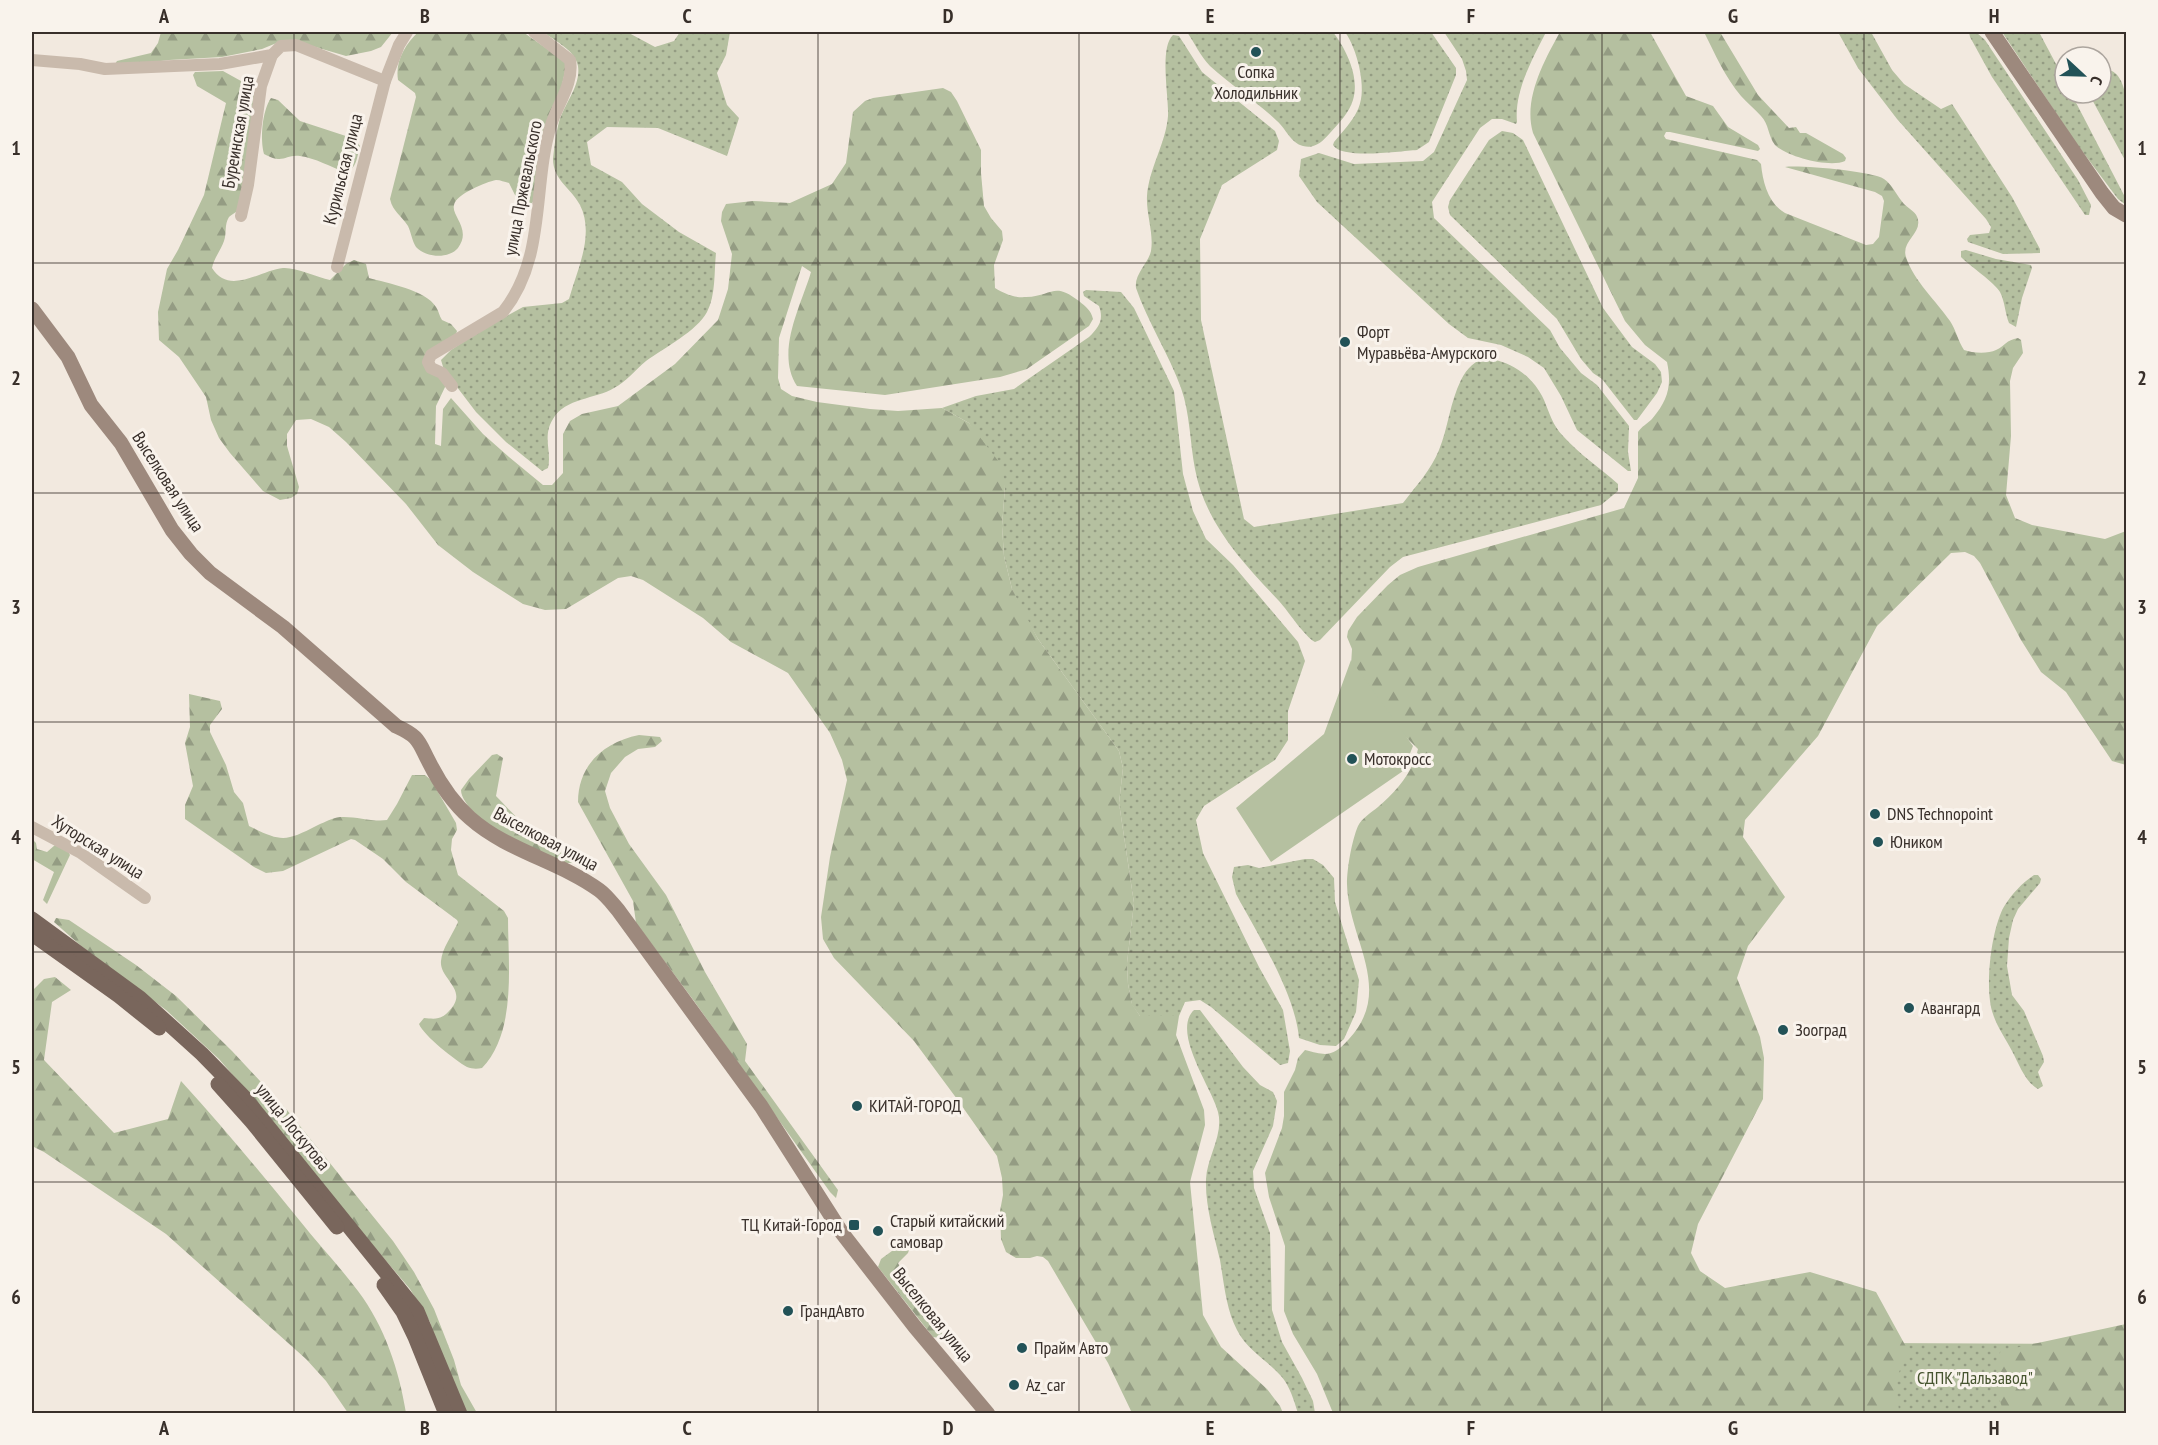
<svg xmlns="http://www.w3.org/2000/svg" width="2158" height="1445" viewBox="0 0 2158 1445" font-family="'PT Sans Narrow',sans-serif">
	<style>
		.green { fill: url(#green-dots) }
		.forest { fill: url(#forest-firs) }
		.pitch { fill: #b5c0a0 }
		.lines { fill: none; stroke-linecap: round; stroke-linejoin: round }
		.street { stroke: #c9baac; stroke-width: 12 }
		.secondary { stroke: #9d897d; stroke-width: 15 }
		.primary { stroke: #79665c; stroke-width: 15 }
		.grid { fill: none; stroke: #382f2a; stroke-width: 1.5; stroke-opacity: 0.55 }
		.poi-dot { fill: #225257; stroke: #f9f3ec; stroke-width: 2 }
		.labels { text-anchor: middle; stroke-width: 6; stroke-linejoin: round; paint-order: stroke }
		.poi-label { font-size: 18px; fill: #382f2a; stroke: #f9f3ec; text-anchor: start }
		.street-label { font-size: 18px; fill: #382f2a; stroke: #f9f3ec }
		.park-label { font-size: 18px; fill: #46542f; stroke: #f9f3ec }
		.neatline { fill: none; stroke: #382f2a; stroke-width: 2 }
		.grid-label { font-size: 20px; text-anchor: middle; font-weight: bold; fill: #382f2a }
	</style>
	<defs>
		<pattern id="green-dots" width="8" height="8" patternUnits="userSpaceOnUse" patternTransform="scale(1.5)"><rect width="8" height="8" fill="#b5c0a0"/><path d="M2 2h.1M6 6h.1" fill="none" stroke="#949c83" stroke-width="1.8" stroke-linecap="round"/></pattern>
		<pattern id="forest-firs" width="22" height="20" patternUnits="userSpaceOnUse" patternTransform="scale(1.5)"><rect width="22" height="20" fill="#b5c0a0"/><path d="M5 1l3.5 6h-7zM16 11l3.5 6h-7z" fill="#949c83"/></pattern>
	</defs>
	<rect width="100%" height="100%" fill="#f2e9df"/>
	<!-- green -->
	<g class="green">
		<path d="M 543,32 L 627,32 L 655,47 L 674,41 L 680,32 L 730,32 L 726,55 L 717,73 L 727,105 L 739,118 L 727,156 L 658,128 L 607,127 L 587,142 L 591,165 L 622,182 L 642,204 L 679,232 L 716,253 C 714,271 716,295 707,312 C 697,331 664,348 646,361 C 635,370 626,382 614,388 C 596,399 565,398 553,419 C 542,436 552,452 548,468 L 542,471 L 506,442 L 476,412 L 444,370 L 441,360 L 451,350 L 480,331 L 523,307 L 562,303 L 569,299 C 577,270 595,235 580,205 C 571,188 553,180 553,159 C 554,148 556,133 559,122 C 564,104 581,86 578,66 C 575,50 555,41 543,32 Z"/>
		<path d="M 1187,32 L 1333,32 C 1346,49 1360,77 1353,100 C 1349,113 1339,123 1330,133 C 1322,142 1315,149 1303,146 C 1291,143 1286,129 1277,121 C 1256,101 1231,85 1210,66 C 1201,57 1194,42 1187,32 Z"/>
		<path d="M 1345,32 L 1431,32 L 1456,68 L 1456,75 L 1429,142 L 1417,150 C 1400,151 1342,160 1333,145 L 1334,142 C 1358,114 1367,105 1359,66 C 1356,54 1352,42 1345,32 Z"/>
		<path d="M 1444,32 L 1546,32 C 1533,58 1514,91 1517,122 L 1516,124 L 1502,119 L 1492,119 L 1480,128 L 1432,202 L 1434,218 L 1550,330 L 1560,348 L 1581,373 L 1597,385 L 1629,426 L 1628,452 L 1631,471 L 1628,471 L 1577,430 L 1561,396 L 1544,368 L 1528,357 L 1501,345 L 1468,338 L 1449,324 L 1317,202 L 1299,176 L 1301,159 L 1319,153 L 1354,164 L 1423,161 L 1434,152 L 1467,80 L 1466,71 L 1462,59 Z"/>
		<path d="M 1838,32 L 1871,32 L 1892,70 L 1904,84 L 1941,109 L 1952,104 L 2012,197 L 2040,249 L 2040,253 L 2003,254 L 1968,242 L 1967,239 L 1970,235 L 1989,233 L 1991,227 L 1986,219 L 1897,119 L 1858,68 Z"/>
		<path d="M 1969,32 L 1976,32 L 1985,40 L 2078,180 L 2091,205 L 2089,215 L 2085,215 L 1992,77 L 1970,37 Z"/>
		<path d="M 2002,32 L 2039,32 L 2065,81 L 2065,93 L 2071,93 L 2126,199 L 2126,205 L 2118,199 L 2076,143 Z"/>
		<path d="M 1173,35 L 1179,36 L 1202,72 L 1275,131 L 1279,141 L 1277,150 L 1222,185 L 1200,239 L 1201,320 L 1244,519 L 1254,527 L 1403,503 C 1416,486 1431,470 1439,450 C 1448,428 1450,402 1461,380 C 1467,368 1478,356 1492,359 C 1515,364 1534,378 1544,400 C 1549,412 1553,426 1563,436 C 1579,454 1600,468 1618,484 L 1618,491 L 1601,505 L 1403,557 L 1390,567 L 1320,640 L 1315,642 C 1304,636 1289,612 1279,601 C 1243,563 1205,523 1195,469 C 1190,443 1190,413 1181,388 C 1169,354 1148,323 1136,288 C 1134,274 1148,264 1151,251 C 1154,233 1146,214 1147,196 C 1149,168 1166,143 1168,116 C 1169,97 1159,48 1173,35 Z"/>
		<path d="M 2109,70 C 2134,76 2127,141 2126,162 L 2089,94 L 2101,93 L 2101,75 Z"/>
		<path d="M 1502,131 L 1513,133 L 1523,140 L 1603,308 L 1632,347 L 1655,364 L 1661,372 L 1662,382 L 1657,393 L 1637,420 L 1634,420 L 1602,379 L 1593,373 L 1581,359 L 1557,319 L 1450,215 L 1448,207 L 1450,200 L 1489,140 Z"/>
		<path d="M 1966,250 L 1996,259 L 2031,265 L 2032,268 L 2022,298 L 2016,327 L 2009,323 C 2005,313 2005,302 2000,292 C 1994,282 1971,267 1961,257 L 1961,251 Z"/>
		<path d="M 1086,290 L 1121,292 L 1134,308 L 1174,391 L 1183,474 L 1193,511 L 1206,539 L 1233,565 L 1298,642 L 1305,661 L 1288,711 L 1288,740 L 1275,760 L 1204,806 L 1196,820 L 1203,853 L 1259,967 L 1283,1010 L 1290,1051 L 1288,1063 L 1280,1065 L 1211,1007 L 1200,1000 L 1185,1002 L 1179,1016 L 1140,1016 L 1132,1005 L 1128,984 L 1127,963 L 1134,903 L 1119,803 L 1123,768 L 1119,751 L 1038,639 L 1022,611 L 1012,589 L 1004,556 L 1002,526 L 1005,487 L 969,423 L 942,408 L 976,396 L 1014,389 L 1089,337 C 1099,327 1104,320 1099,306 L 1084,296 L 1083,292 Z"/>
		<path d="M 1305,859 L 1313,859 L 1323,865 L 1334,878 L 1335,902 L 1359,980 L 1356,1012 L 1344,1039 L 1336,1046 L 1320,1045 L 1299,1038 C 1295,993 1258,935 1236,894 L 1232,877 L 1234,867 L 1248,865 L 1259,868 Z"/>
		<path d="M 2034,875 L 2038,875 L 2041,879 L 2040,883 L 2018,909 L 2013,920 L 2009,938 L 2007,966 L 2012,995 L 2024,1011 L 2043,1056 L 2044,1062 L 2038,1072 L 2043,1086 L 2038,1089 C 2025,1082 2019,1064 2012,1051 C 2006,1039 1997,1027 1993,1014 C 1984,990 1991,927 2005,905 C 2012,894 2022,883 2034,875 Z"/>
		<path d="M 1194,1010 L 1200,1010 L 1243,1067 L 1260,1085 L 1273,1092 L 1277,1101 L 1273,1126 L 1253,1171 L 1254,1188 L 1270,1233 L 1272,1310 L 1282,1342 L 1302,1378 L 1313,1401 L 1315,1413 L 1298,1413 C 1294,1401 1290,1386 1281,1376 C 1267,1360 1247,1350 1237,1330 C 1226,1309 1224,1283 1220,1260 C 1214,1234 1205,1206 1206,1179 C 1207,1157 1224,1134 1218,1112 C 1212,1088 1171,1032 1194,1010 Z"/>
		<path d="M 1879,1343 L 2126,1344 L 2126,1413 L 1824,1414 Z"/>
	</g>
	<!-- forest -->
	<g class="forest">
		<path d="M 161,32 L 393,32 L 381,47 L 371,51 L 346,56 L 295,41 L 279,42 L 262,49 L 222,57 L 169,60 L 120,66 L 115,64 L 117,61 L 151,53 L 158,43 Z"/>
		<path d="M 418,32 L 523,32 L 567,63 L 536,198 L 532,203 L 524,205 L 515,195 L 509,183 C 504,182 501,180 496,180 C 486,182 456,194 454,205 C 451,216 472,229 458,248 C 449,259 426,258 416,247 C 412,241 411,232 408,226 C 401,215 393,212 390,199 L 416,97 L 415,93 L 398,80 C 395,61 405,45 418,32 Z"/>
		<path d="M 1560,32 L 1650,32 L 1686,96 L 1713,106 L 1728,127 L 1758,145 L 1760,149 L 1758,151 L 1670,132 L 1666,132 L 1664,136 L 1666,139 L 1757,160 L 1761,164 C 1763,183 1768,203 1785,213 L 1866,245 L 1873,244 L 1879,237 L 1884,201 L 1882,196 L 1875,192 L 1785,167 C 1800,165 1871,171 1884,179 C 1892,184 1897,196 1904,204 C 1909,209 1917,212 1918,220 C 1921,234 1901,242 1906,257 C 1913,280 1937,302 1950,321 C 1956,330 1958,341 1964,350 C 1972,353 1988,354 1996,350 C 2005,346 2006,340 2018,338 L 2021,340 L 2023,353 L 2013,368 L 2010,381 L 2011,436 L 2006,495 L 2015,518 L 2032,525 L 2105,539 L 2126,531 L 2126,765 L 2112,761 L 2066,692 L 2041,672 L 2021,640 L 1980,563 L 1974,556 L 1965,552 L 1951,553 L 1877,626 L 1818,736 L 1745,820 L 1743,837 L 1785,897 L 1748,946 L 1737,978 L 1760,1037 L 1764,1058 L 1763,1099 L 1698,1224 L 1691,1253 L 1700,1271 L 1725,1288 L 1810,1272 L 1876,1292 L 1910,1354 C 1902,1365 1893,1379 1895,1395 C 1897,1402 1900,1405 1898,1413 L 1333,1413 L 1317,1374 L 1293,1334 L 1284,1311 L 1285,1246 L 1269,1197 L 1265,1173 L 1282,1128 L 1284,1116 L 1284,1092 L 1295,1070 L 1298,1058 L 1305,1050 C 1327,1056 1333,1057 1349,1039 C 1395,989 1348,939 1347,884 C 1347,868 1352,840 1358,826 C 1361,819 1372,812 1378,807 C 1396,792 1413,772 1418,749 L 1350,682 L 1352,649 L 1347,637 L 1348,631 L 1357,617 L 1388,585 L 1400,575 L 1418,567 L 1624,508 L 1638,478 L 1638,432 C 1642,426 1647,424 1652,419 C 1668,400 1672,386 1667,362 L 1645,345 L 1625,321 L 1533,133 C 1523,99 1544,61 1560,32 Z"/>
		<path d="M 1704,32 L 1720,32 L 1758,95 L 1789,128 L 1796,127 L 1800,133 L 1806,133 L 1843,154 L 1846,158 L 1845,161 C 1830,168 1787,157 1775,145 C 1768,136 1769,124 1761,116 C 1755,109 1747,103 1741,96 C 1725,77 1715,54 1704,32 Z"/>
		<path d="M 223,71 L 250,86 L 254,96 L 245,181 L 237,211 C 235,213 231,215 229,217 C 224,225 227,233 224,241 C 221,250 214,258 212,268 C 229,296 261,270 283,268 C 295,267 317,277 330,280 L 346,264 L 354,260 L 366,264 L 369,278 C 387,283 426,290 436,307 C 439,311 439,316 442,320 L 451,324 L 457,331 L 456,334 L 429,352 L 446,385 L 436,406 L 435,444 L 441,446 L 443,409 L 451,398 L 483,434 L 509,457 L 543,485 L 552,485 L 563,473 L 563,434 L 570,421 L 582,414 L 618,406 L 675,364 L 718,320 L 728,289 L 732,254 L 721,221 L 722,212 L 726,204 L 753,201 L 790,203 L 832,184 L 846,163 L 853,112 L 865,101 L 873,98 L 943,88 L 951,92 L 957,101 L 981,150 L 981,173 L 984,206 L 991,218 L 1002,231 L 1003,240 L 994,265 L 995,288 C 1005,294 1014,298 1026,297 C 1053,296 1053,281 1079,301 C 1086,307 1091,310 1093,319 L 1089,326 L 1027,369 L 1000,377 L 885,395 L 797,386 C 775,352 801,306 811,272 L 802,266 L 779,338 L 778,378 L 781,389 L 792,396 L 817,402 L 870,409 L 898,411 L 942,408 L 969,423 L 1002,466 L 1005,487 L 1002,526 L 1004,556 L 1012,589 L 1038,639 L 1119,751 L 1123,768 L 1119,803 L 1134,903 L 1127,963 L 1128,984 L 1132,1004 L 1140,1016 L 1179,1016 L 1176,1035 L 1204,1110 L 1205,1125 L 1190,1182 L 1203,1315 L 1221,1347 L 1267,1389 L 1280,1406 L 1283,1413 L 1132,1413 L 1108,1363 L 1048,1261 L 1043,1257 L 1037,1256 L 1030,1258 L 1016,1258 L 1006,1252 L 1001,1239 L 1000,1211 L 1003,1195 L 1002,1178 L 997,1156 L 957,1099 L 914,1041 L 834,958 L 823,939 L 821,917 L 830,857 L 847,780 L 842,760 L 830,733 L 788,673 L 731,642 L 703,618 L 643,580 L 631,576 L 618,578 L 566,609 L 545,610 L 523,604 L 473,572 L 438,545 L 406,504 L 346,442 L 329,427 L 311,419 L 296,420 L 287,434 L 287,446 L 299,487 L 297,494 L 291,498 L 280,500 L 263,491 L 230,453 L 219,438 L 211,420 L 206,397 L 179,357 L 159,340 L 158,312 L 167,269 L 178,250 L 204,195 L 226,103 L 197,86 L 193,75 L 195,72 Z"/>
		<path d="M 271,98 L 278,100 L 300,121 L 355,139 L 360,146 C 357,156 357,170 345,172 C 331,167 315,158 300,156 C 285,154 284,165 264,154 C 260,139 262,111 271,98 Z"/>
		<path d="M 189,694 L 220,701 L 222,709 L 210,725 L 210,732 L 226,765 L 234,792 L 243,803 L 249,826 C 282,842 285,842 318,825 C 325,822 332,818 340,817 C 356,816 371,822 387,820 L 397,804 L 412,775 L 425,775 L 431,780 L 456,823 L 457,830 L 452,839 L 451,850 L 458,875 L 504,911 L 508,918 C 508,964 517,1032 482,1068 C 477,1069 472,1069 467,1067 C 455,1060 424,1036 419,1024 L 424,1018 C 435,1019 441,1020 449,1011 C 470,990 439,979 441,961 C 442,948 453,934 458,922 L 457,920 L 406,882 L 383,859 L 355,840 L 351,839 L 283,871 L 266,873 L 254,867 L 185,819 L 185,805 L 193,786 L 185,743 L 190,727 Z"/>
		<path d="M 639,735 L 660,737 L 662,741 L 655,747 L 638,749 L 625,757 L 611,773 L 605,791 L 610,808 L 629,844 L 666,895 L 705,972 L 747,1044 L 745,1061 L 838,1190 L 836,1198 L 830,1192 L 694,1001 L 636,923 L 633,901 L 578,802 C 578,765 604,742 639,735 Z"/>
		<path d="M 497,754 L 503,758 L 496,796 C 520,821 542,846 574,859 L 573,863 L 566,863 C 552,858 535,853 522,846 C 505,838 461,809 461,790 L 469,779 L 492,755 Z"/>
		<path d="M 32,839 L 36,843 L 37,849 L 47,852 L 55,845 L 68,851 L 70,855 L 47,904 L 43,900 L 54,872 L 32,859 Z"/>
		<path d="M 56,918 L 69,920 L 136,965 L 176,996 L 232,1051 L 287,1110 L 393,1241 L 414,1272 L 434,1309 L 454,1360 L 461,1385 L 477,1413 L 463,1413 L 437,1348 L 430,1322 L 410,1289 L 312,1174 L 268,1116 L 219,1059 L 166,1010 L 80,945 L 54,922 Z"/>
		<path d="M 55,977 L 71,990 L 52,1002 L 44,1060 L 114,1133 L 168,1119 L 181,1081 C 223,1127 261,1173 300,1221 C 319,1245 340,1267 358,1291 C 385,1327 399,1370 406,1413 L 348,1413 L 326,1381 L 306,1359 L 166,1234 L 44,1152 L 32,1146 L 32,991 L 44,979 Z"/>
		<path d="M 907,1240 L 911,1244 L 908,1253 L 898,1263 L 912,1291 L 942,1333 L 940,1338 L 933,1337 L 878,1267 L 881,1259 Z"/>
		<path d="M 2126,1324 L 2126,1413 L 2006,1414 C 1997,1405 1993,1362 2001,1351 Z"/>
	</g>
	<!-- pitch -->
	<path class="pitch" d="M 1351,660 L 1413,746 L 1403,771 L 1271,862 L 1236,808 L 1324,734 Z"/>
	<g class="lines">
		<!-- street -->
		<g class="street">
			<path d="M 32,60 L 80,64 L 105,69 L 220,64 L 272,55 L 281,46 L 296,45 L 385,81"/>
			<path d="M 241,216 L 248,185 L 261,86 L 272,55"/>
			<path d="M 337,267 L 385,81 L 399,45 L 407,32"/>
			<path d="M 452,386 L 442,373 L 431,368 L 428,362 L 431,355 L 503,312 C 547,257 532,187 551,125 C 558,103 574,83 570,60 L 534,32"/>
			<path d="M 32,827 L 81,853 L 145,898"/>
		</g>
		<!-- secondary -->
		<g class="secondary">
			<path d="M 1992,32 L 2102,193 L 2114,208 L 2126,215"/>
			<path d="M 32,309 L 68,357 L 91,405 L 121,443 L 172,530 L 191,554 L 210,573 L 283,627 L 396,726 C 420,737 418,741 429,762 C 439,782 453,803 470,818 C 507,851 559,861 599,890 C 606,895 612,903 618,910 L 761,1106 L 842,1233 L 915,1327 L 988,1414"/>
		</g>
		<!-- primary -->
		<g class="primary">
			<path d="M 32,919 L 140,998 L 202,1054 L 245,1098 L 417,1311 L 460,1414"/>
			<path d="M 32,934 L 119,996 L 159,1028"/>
			<path d="M 218,1084 L 252,1122 L 337,1227"/>
			<path d="M 384,1285 L 403,1312 L 415,1337 L 446,1414"/>
		</g>
	</g>
	<!-- grid -->
	<path class="grid" d="M 294,32 L 294,1414M 556,32 L 556,1414M 818,32 L 818,1414M 1079,32 L 1079,1414M 1340,32 L 1340,1414M 1602,32 L 1602,1414M 1864,32 L 1864,1414M 32,263 L 2126,263M 32,493 L 2126,493M 32,722 L 2126,722M 32,952 L 2126,952M 32,1182 L 2126,1182"/>
	<!-- markers -->
	<g class="poi-dot">
		<circle cx="1256" cy="52" r="6"/>
		<circle cx="1345" cy="342" r="6"/>
		<circle cx="1352" cy="759" r="6"/>
		<circle cx="1875" cy="814" r="6"/>
		<circle cx="1878" cy="842" r="6"/>
		<circle cx="1909" cy="1008" r="6"/>
		<circle cx="1783" cy="1030" r="6"/>
		<circle cx="857" cy="1106" r="6"/>
		<rect x="848" y="1219" width="12" height="12" rx="3"/>
		<circle cx="878" cy="1231" r="6"/>
		<circle cx="788" cy="1311" r="6"/>
		<circle cx="1022" cy="1348" r="6"/>
		<circle cx="1014" cy="1385" r="6"/>
	</g>
	<g class="labels">
		<!-- poi labels -->
		<g class="poi-label">
			<text x="1256" y="78" text-anchor="middle">Сопка<tspan x="1256" dy="21">Холодильник</tspan></text>
			<text x="1357" y="338">Форт<tspan x="1357" dy="21">Муравьёва-Амурского</tspan></text>
			<text x="1364" y="765">Мотокросс</text>
			<text x="1887" y="820">DNS Technopoint</text>
			<text x="1890" y="848">Юником</text>
			<text x="1921" y="1014">Авангард</text>
			<text x="1795" y="1036">Зооград</text>
			<text x="869" y="1112">КИТАЙ-ГОРОД</text>
			<text x="890" y="1227">Старый китайский<tspan x="890" dy="21">самовар</tspan></text>
			<text x="842" y="1231" text-anchor="end">ТЦ Китай-Город</text>
			<text x="800" y="1317">ГрандАвто</text>
			<text x="1034" y="1354">Прайм Авто</text>
			<text x="1026" y="1391">Az_car</text>
		</g>
		<!-- street labels -->
		<g class="street-label">
			<text transform="translate(238 132) rotate(-80)" y="6">Буреинская улица</text>
			<text transform="translate(343 169) rotate(-76)" y="6">Курильская улица</text>
			<text transform="translate(523 188) rotate(-79)" y="6">улица Пржевальского</text>
			<text transform="translate(168 482) rotate(57)" y="6">Выселковая улица</text>
			<text transform="translate(546 839) rotate(28)" y="6">Выселковая улица</text>
			<text transform="translate(98 847) rotate(32)" y="6">Хуторская улица</text>
			<text transform="translate(293 1127) rotate(51)" y="6">улица Лоскутова</text>
			<text transform="translate(933 1315) rotate(51)" y="6">Выселковая улица</text>
		</g>
		<!-- park labels -->
		<g class="park-label">
			<text x="1975" y="1384">СДПК "Дальзавод"</text>
		</g>
	</g>
	<!-- border -->
	<rect width="2158" height="1445" fill="none" stroke="#f9f3ec" stroke-width="66"/>
	<!-- north arrow -->
	<g transform="translate(2083 75) rotate(112)"><circle r="28" fill="#f9f3ec" stroke="#aca59e" stroke-width="1.5"/>
	<path d="M0-4.5L10 22L0 15L-10 22Z" fill="#225257"/>
	<text y="-9" font-size="16" font-weight="bold" text-anchor="middle" fill="#382f2a">С</text>
	</g>
	<rect x="33" y="33" width="2092" height="1379" class="neatline"/>
	<g class="grid-label">
		<text x="164" y="23">A</text>
		<text x="425" y="23">B</text>
		<text x="687" y="23">C</text>
		<text x="948" y="23">D</text>
		<text x="1210" y="23">E</text>
		<text x="1471" y="23">F</text>
		<text x="1733" y="23">G</text>
		<text x="1994" y="23">H</text>
		<text x="16" y="155">1</text>
		<text x="2142" y="155">1</text>
		<text x="16" y="385">2</text>
		<text x="2142" y="385">2</text>
		<text x="16" y="614">3</text>
		<text x="2142" y="614">3</text>
		<text x="16" y="844">4</text>
		<text x="2142" y="844">4</text>
		<text x="16" y="1074">5</text>
		<text x="2142" y="1074">5</text>
		<text x="16" y="1304">6</text>
		<text x="2142" y="1304">6</text>
		<text x="164" y="1435">A</text>
		<text x="425" y="1435">B</text>
		<text x="687" y="1435">C</text>
		<text x="948" y="1435">D</text>
		<text x="1210" y="1435">E</text>
		<text x="1471" y="1435">F</text>
		<text x="1733" y="1435">G</text>
		<text x="1994" y="1435">H</text>
	</g>
</svg>
